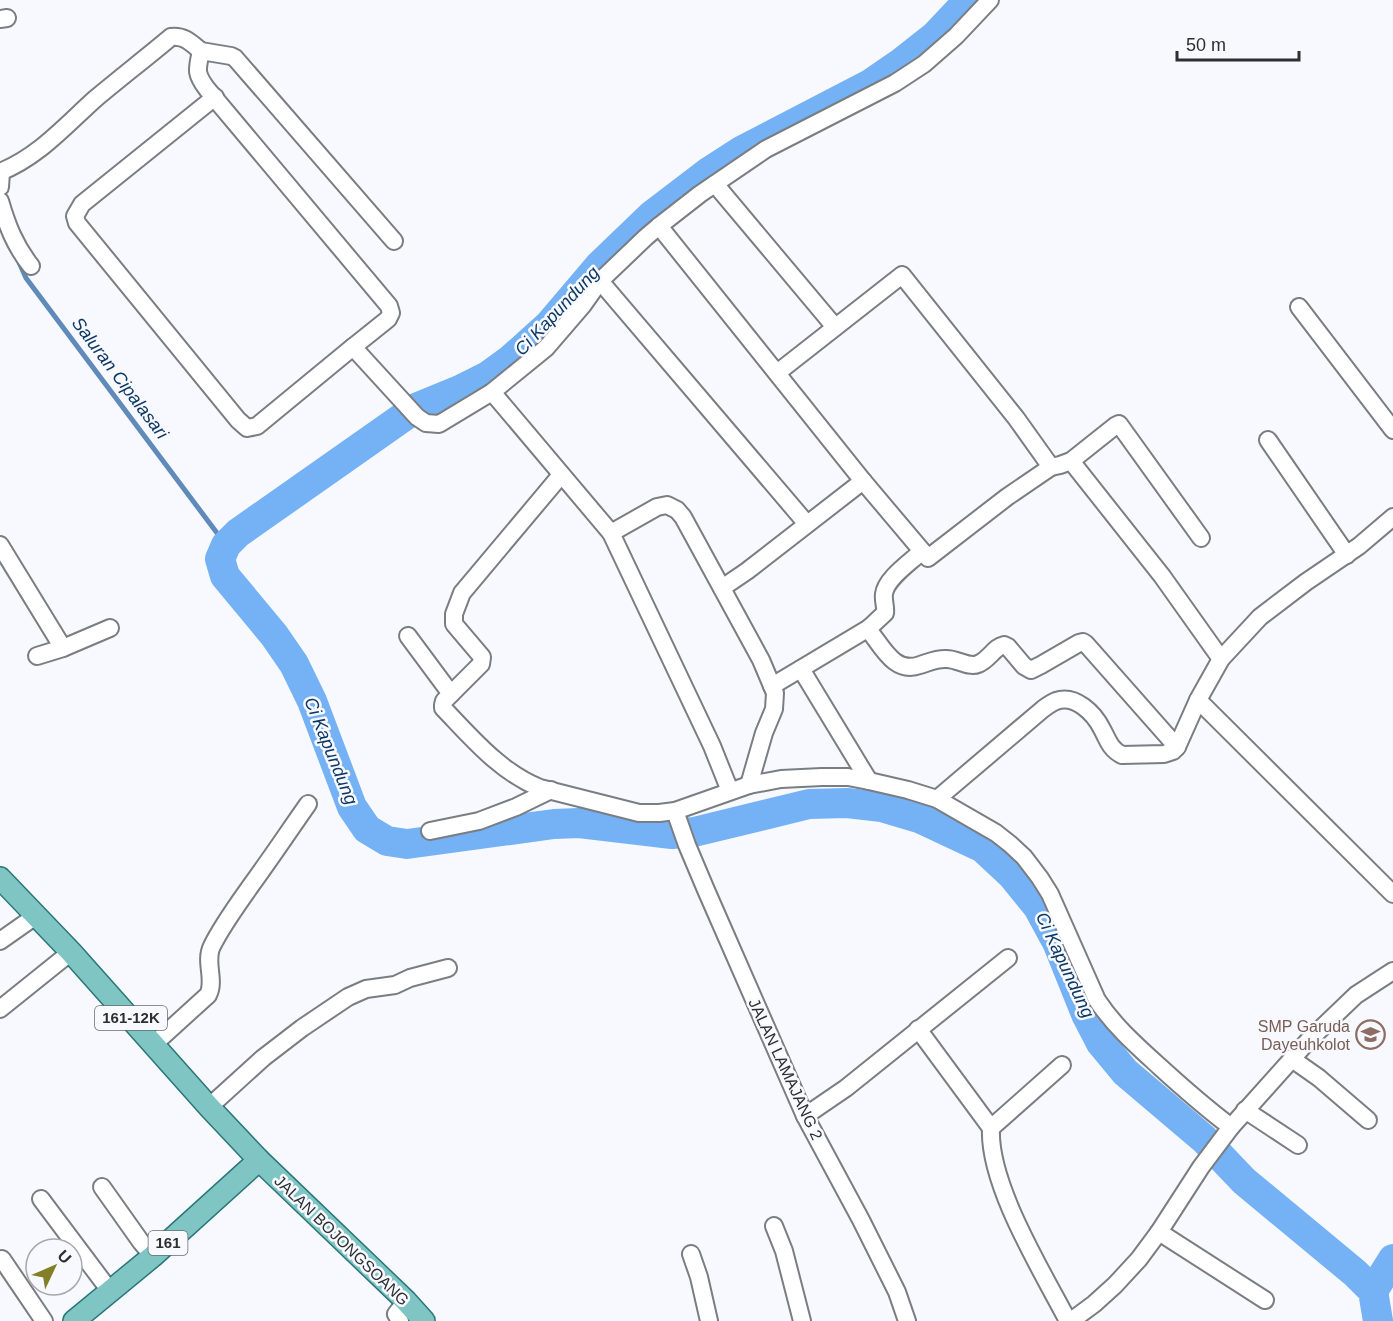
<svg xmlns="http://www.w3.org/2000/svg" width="1393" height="1321" viewBox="0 0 1393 1321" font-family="Arial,sans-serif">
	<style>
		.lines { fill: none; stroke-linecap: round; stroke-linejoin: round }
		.stream { stroke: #5f8aba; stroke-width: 5 }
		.river { stroke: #75b1f5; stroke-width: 30 }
		.minor-casing { stroke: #7a7d82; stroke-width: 20 }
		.major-casing { stroke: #2b7777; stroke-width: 24 }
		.minor { stroke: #fff; stroke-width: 16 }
		.major { stroke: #7fc5c4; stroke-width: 21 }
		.labels { text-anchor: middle; stroke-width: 5; stroke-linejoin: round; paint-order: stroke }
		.shield { fill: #f7f9fe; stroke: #6a6c6e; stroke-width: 1.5 }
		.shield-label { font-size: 15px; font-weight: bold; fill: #2d2f31 }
		.education-label { font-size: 16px; fill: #785e54; stroke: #f7f9fe; text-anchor: end }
		.street-label { font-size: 16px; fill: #2d2f31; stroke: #f7f9fe }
		.water-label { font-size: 18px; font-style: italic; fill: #0e3964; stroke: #f7f9fe }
	</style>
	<rect width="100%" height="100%" fill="#f7f9fe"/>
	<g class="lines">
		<!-- stream -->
		<path class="stream" d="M 18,260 L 26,278 L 226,545"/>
		<!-- river -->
		<g class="river">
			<path d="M 969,0 L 935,36 L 902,62 L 870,84 L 741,151 L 710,171 L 651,216 L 600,265 L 549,325 L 510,360 L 488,376 L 460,390 L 416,408 L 238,533 L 226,545 L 220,559 L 225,576 L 274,635 L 294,664 L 312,701 L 352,807 L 367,829 L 387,841 L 407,844 L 554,824 L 579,823 L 672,834 L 694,832 L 809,804 L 847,803 L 882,807 L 919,818 L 983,848 L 1012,875 L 1038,907 L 1057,942 L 1086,1014 L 1101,1043 L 1125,1072 L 1204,1139 L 1244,1181 L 1355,1273 L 1373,1291 L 1378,1321"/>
			<path d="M 1373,1291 L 1393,1259"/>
		</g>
		<defs>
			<g id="minor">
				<path d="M 0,19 L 7,18"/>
				<path d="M 201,51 L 231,56 L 235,58 L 394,241"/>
				<path d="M 215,97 L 82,204 L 75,216 L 77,223 L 238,420 L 247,428 L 257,426 L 353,347"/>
				<path d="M 0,172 C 38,157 65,126 95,99 C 120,78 146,58 171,37 C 184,35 191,43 201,51 C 197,70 195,73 207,89 L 389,306 L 391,313 L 388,319 L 353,347 L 417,417 L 426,423 L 439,424 L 492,392 L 546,348 L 583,305 L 600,281 L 646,237 L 659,226 L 700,194 L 766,149 L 895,83 L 924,64 L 956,36 L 990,0"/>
				<path d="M 715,184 L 835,327"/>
				<path d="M 0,187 L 1,172"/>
				<path d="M 0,201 C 7,225 15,246 31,266"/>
				<path d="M 659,226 L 863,481 L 747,571 L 722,588"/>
				<path d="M 600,281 L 807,524"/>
				<path d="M 1299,307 L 1393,430"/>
				<path d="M 777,373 L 902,275 L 1016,418 L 1051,467 L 1060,465 L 1071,461 L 1162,576 L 1221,659"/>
				<path d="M 492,392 L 611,533 L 712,746 L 730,791"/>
				<path d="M 1268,440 L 1347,555"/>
				<path d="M 1071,461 L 1115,426 L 1119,424 L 1201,538"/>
				<path d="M 561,475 L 462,593 L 454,614 L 454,624 L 482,657 L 481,664 L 444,701 L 443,705 L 443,708 C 472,738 500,772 540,788 L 639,813 L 659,813 L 675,811 L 749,785 L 781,779 L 822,777 L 848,777 L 869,781 L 908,790 L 937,799 L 996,833 L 1010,844 L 1024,857 L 1040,878 L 1050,894 L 1097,1000 C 1114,1026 1137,1046 1160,1067 C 1183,1088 1206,1108 1231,1127"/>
				<path d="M 863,481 L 928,558 L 1007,497 L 1051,467"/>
				<path d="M 611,533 L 657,507 L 667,505 L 677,510 L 683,517 L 761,660 L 775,693 L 774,709 L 764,733 L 749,785"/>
				<path d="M 0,545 L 63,648"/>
				<path d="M 922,551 C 911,562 886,578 884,594 C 883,601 886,607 885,613 L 869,628 L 871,633 C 884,650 896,674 920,665 C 930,662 937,658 947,659 C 957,659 969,668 978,664 C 989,660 994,647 1004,645 L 1008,647 L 1024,666 L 1031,670 L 1041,665 L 1079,643 L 1083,642 L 1086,644 L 1177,747"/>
				<path d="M 408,636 L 451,694"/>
				<path d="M 37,656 L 63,648 L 110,628"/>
				<path d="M 801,669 L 869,781"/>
				<path d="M 772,686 L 869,628"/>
				<path d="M 1198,700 L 1393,894"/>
				<path d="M 937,799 L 1043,709 C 1047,706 1051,703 1056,701 C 1075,694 1094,713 1102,729 C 1108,740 1110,749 1122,755 L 1164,754 L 1173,751 L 1177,747 L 1198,700 L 1221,659 L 1260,617 L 1306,582 L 1359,546 L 1393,517"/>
				<path d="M 675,811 L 687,845 L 706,890 L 805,1116 L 861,1220 L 897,1292 L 907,1321"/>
				<path d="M 430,831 L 479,821 L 516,807 L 551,790"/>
				<path d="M 0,941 L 37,915"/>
				<path d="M 0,1009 L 71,952"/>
				<path d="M 918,1029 L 991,1128 C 988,1184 1042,1271 1068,1321"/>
				<path d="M 154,1044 L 208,995 C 216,980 204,962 212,946 C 223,924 238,904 252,884 C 271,858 289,831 308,804"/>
				<path d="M 1292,1059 L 1319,1078 L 1368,1120"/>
				<path d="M 209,1107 L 263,1058 L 302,1028 L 348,997 L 366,989 L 395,985 L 410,978 L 448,968"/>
				<path d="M 1245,1110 L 1298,1145"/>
				<path d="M 805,1116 L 846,1088 L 1008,958"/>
				<path d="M 991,1128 L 1062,1065"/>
				<path d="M 102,1187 L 141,1242 L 153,1256"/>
				<path d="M 41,1199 L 110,1291"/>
				<path d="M 774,1226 L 784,1251 L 802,1321"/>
				<path d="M 1159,1232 L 1265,1300"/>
				<path d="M 691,1254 L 699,1277 L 709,1321"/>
				<path d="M 2,1259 L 44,1321"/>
				<path d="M 400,1321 L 396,1314 L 406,1301"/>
				<path d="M 1071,1321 L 1094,1304 L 1115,1285 L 1139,1259 L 1159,1232 L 1201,1167 L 1231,1127 L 1308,1041 L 1356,995 L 1393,971"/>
			</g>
			<g id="major">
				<path d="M 0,878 L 71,952 L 209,1107 L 259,1160 L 406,1301 L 424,1321"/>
				<path d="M 74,1321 L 153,1256 L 259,1160"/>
			</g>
		</defs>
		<!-- minor casing -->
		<use href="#minor" class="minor-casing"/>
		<!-- major casing -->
		<use href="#major" class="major-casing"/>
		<!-- minor -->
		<use href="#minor" class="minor"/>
		<!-- major -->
		<use href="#major" class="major"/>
	</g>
	<!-- icons -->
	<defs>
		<symbol id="school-ring" viewBox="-11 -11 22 22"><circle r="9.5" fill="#f7f9fe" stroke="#8d6e63" stroke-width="1.5"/><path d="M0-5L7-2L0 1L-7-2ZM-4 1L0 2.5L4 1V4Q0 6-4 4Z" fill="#8d6e63"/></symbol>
	</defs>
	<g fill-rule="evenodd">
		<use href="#school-ring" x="1354" y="1018" width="33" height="33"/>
	</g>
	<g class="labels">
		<!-- shield labels -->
		<g class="shield">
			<rect x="95" y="1006" width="72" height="24" rx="4.5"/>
			<rect x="148.5" y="1231" width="39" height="24" rx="4.5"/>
		</g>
		<g class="shield-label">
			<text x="131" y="1023">161-12K</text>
			<text x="168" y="1248">161</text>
		</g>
		<!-- education labels -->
		<g class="education-label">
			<text x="1350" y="1032">SMP Garuda<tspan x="1350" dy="18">Dayeuhkolot</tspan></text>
		</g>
		<!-- street labels -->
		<g class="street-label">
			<text transform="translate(786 1069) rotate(65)" y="6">JALAN LAMAJANG 2</text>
			<text transform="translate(342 1240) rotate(44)" y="6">JALAN BOJONGSOANG</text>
		</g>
		<!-- water labels -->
		<g class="water-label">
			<text transform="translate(557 311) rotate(-47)" y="6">Ci Kapundung</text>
			<text transform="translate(120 378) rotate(53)" y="6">Saluran Cipalasari</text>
			<text transform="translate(331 751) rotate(68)" y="6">Ci Kapundung</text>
			<text transform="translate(1065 965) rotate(65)" y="6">Ci Kapundung</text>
		</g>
	</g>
	<!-- north arrow -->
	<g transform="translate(54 1267) rotate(46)"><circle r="28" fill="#f7f9fe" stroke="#a6a8ac" stroke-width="1.5"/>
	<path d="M0-4.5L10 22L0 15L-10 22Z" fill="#837f27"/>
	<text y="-9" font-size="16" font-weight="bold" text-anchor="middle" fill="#2d2f31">U</text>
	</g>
	<!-- scale -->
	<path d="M1177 51v9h122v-9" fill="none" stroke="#2d2f31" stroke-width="3"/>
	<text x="1186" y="51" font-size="18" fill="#2d2f31" stroke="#f7f9fe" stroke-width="4.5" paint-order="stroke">50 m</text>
</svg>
